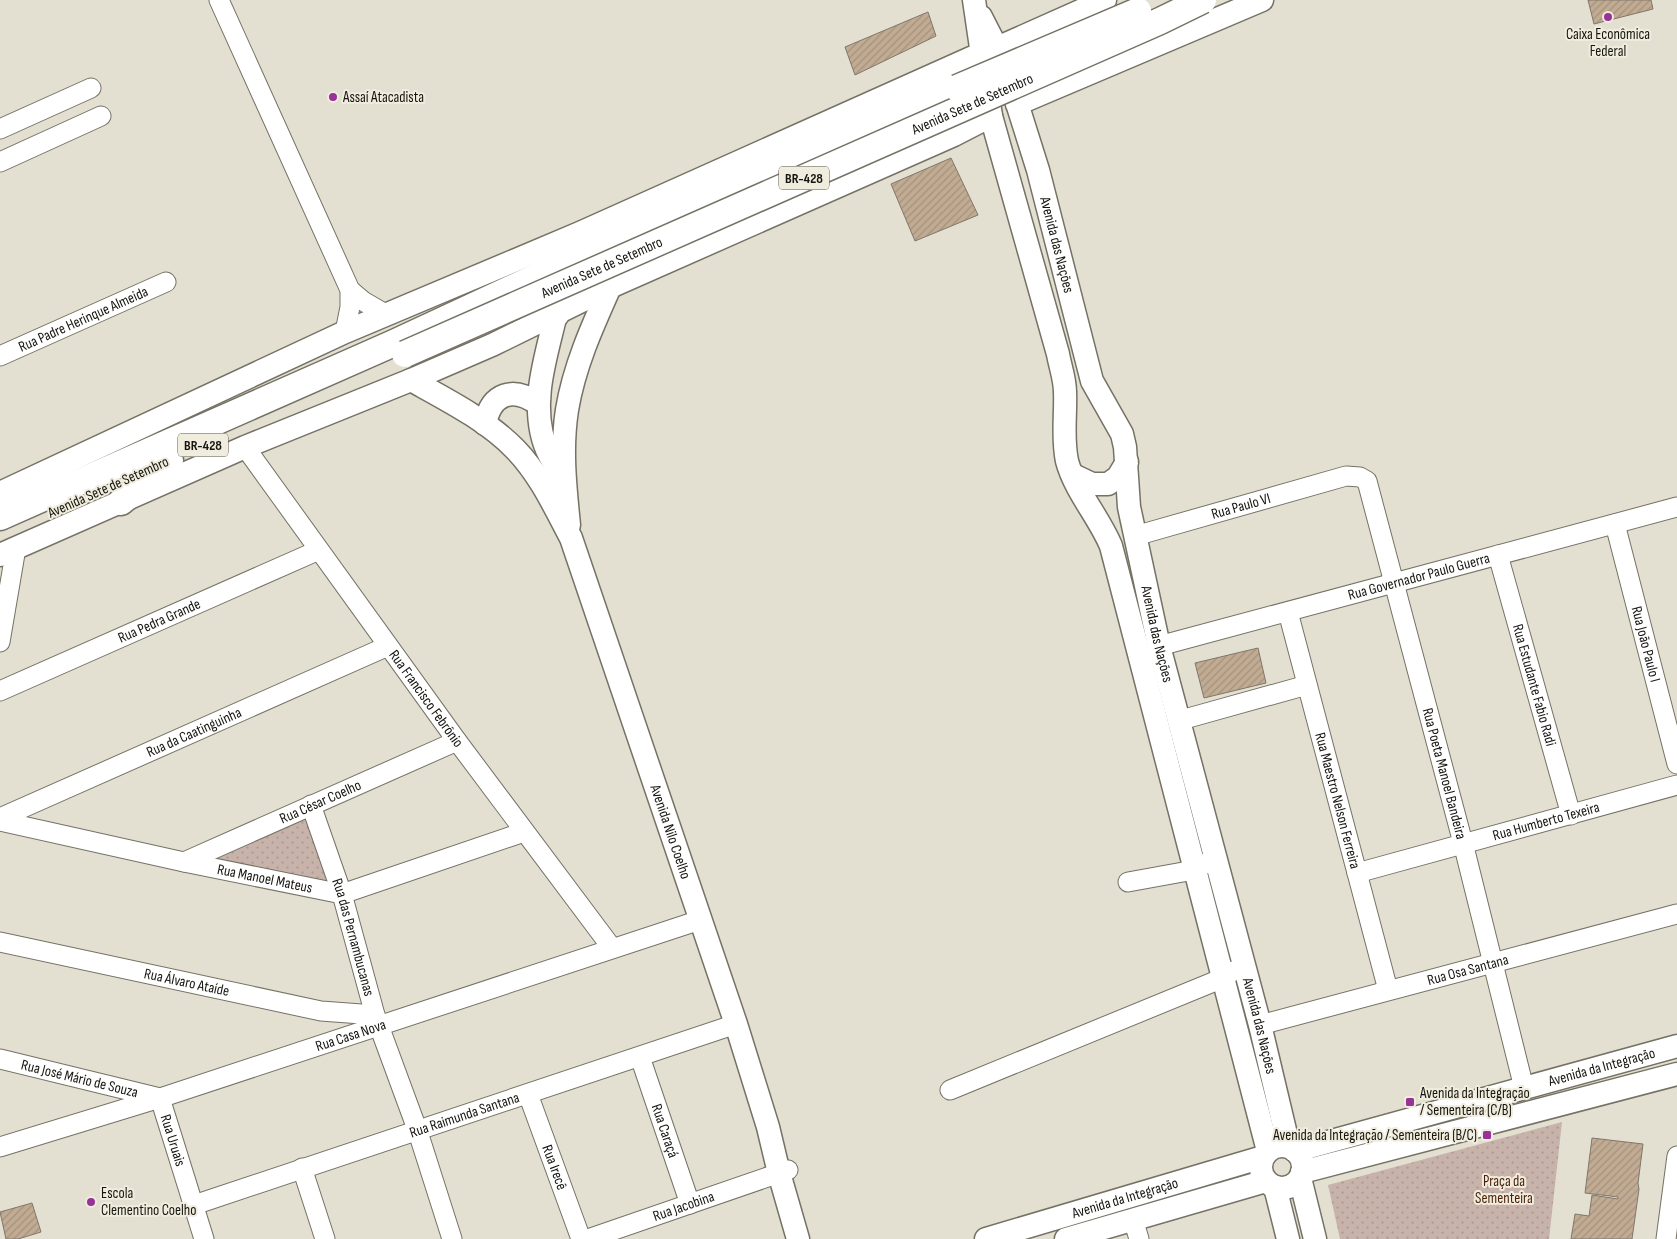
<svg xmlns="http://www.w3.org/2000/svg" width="1677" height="1239" viewBox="0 0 1677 1239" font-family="'Sofia Sans Condensed',sans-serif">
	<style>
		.park { fill: url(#park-dots) }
		.building { fill: url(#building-hatch); stroke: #80776c }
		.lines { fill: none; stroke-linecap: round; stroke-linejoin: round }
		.minor-casing { stroke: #757265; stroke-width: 21 }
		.major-casing { stroke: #757265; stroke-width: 25 }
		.highway-casing { stroke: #757265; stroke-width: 29 }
		.minor { stroke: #fff; stroke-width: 19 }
		.major { stroke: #fff; stroke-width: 22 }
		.highway { stroke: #fff; stroke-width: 26 }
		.highway-bridge-casing { stroke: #757265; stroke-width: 29; stroke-linecap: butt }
		.highway-bridge { stroke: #fff; stroke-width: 26 }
		.poi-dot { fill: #983297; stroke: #f1edde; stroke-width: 2 }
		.labels { text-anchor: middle; stroke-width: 4; stroke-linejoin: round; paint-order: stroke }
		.shield { fill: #f1edde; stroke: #58564e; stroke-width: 1 }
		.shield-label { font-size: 14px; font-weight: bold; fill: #161510 }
		.poi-label { font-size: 15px; fill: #161510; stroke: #f1edde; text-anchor: start }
		.street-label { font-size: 15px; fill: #161510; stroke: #f1edde }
		.park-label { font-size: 15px; fill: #4a1e08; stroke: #f1edde }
	</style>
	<defs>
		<pattern id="park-dots" width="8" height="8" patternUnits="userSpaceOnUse" patternTransform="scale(1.25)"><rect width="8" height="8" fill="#c8b3ab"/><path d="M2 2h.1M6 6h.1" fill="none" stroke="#ab9992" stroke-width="1.8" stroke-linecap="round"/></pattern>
		<pattern id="building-hatch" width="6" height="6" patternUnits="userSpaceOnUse" patternTransform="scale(1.25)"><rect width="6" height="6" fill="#c1ab92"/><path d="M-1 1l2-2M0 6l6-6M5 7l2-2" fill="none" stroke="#a5927d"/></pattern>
	</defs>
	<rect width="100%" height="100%" fill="#e3e0d1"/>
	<!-- park -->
	<g class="park">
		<path d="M 307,816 L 338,890 L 195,862 Z"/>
		<path d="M 1562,1122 L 1549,1239 L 1340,1239 L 1328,1185 Z"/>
	</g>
	<!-- building -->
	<g class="building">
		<path d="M 1588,0 L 1651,0 L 1653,9 L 1594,24 Z"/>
		<path d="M 928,12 L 936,36 L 855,75 L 845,47 Z"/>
		<path d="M 951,158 L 978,215 L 915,241 L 891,184 Z"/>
		<path d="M 1258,648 L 1266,683 L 1204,698 L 1195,663 Z"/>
		<path d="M 1592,1138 L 1643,1144 L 1638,1183 L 1639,1189 L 1632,1239 L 1571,1239 L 1575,1214 L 1589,1216 L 1592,1195 L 1618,1199 L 1618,1197 L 1585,1193 Z"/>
		<path d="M 32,1203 L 41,1232 L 18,1239 L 6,1239 L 0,1212 Z"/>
	</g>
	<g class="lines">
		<defs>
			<g id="minor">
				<path d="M 219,0 L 350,290 L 350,307 L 345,332"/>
				<path d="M 0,129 L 91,88"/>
				<path d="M 0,162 L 101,116"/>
				<path d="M 350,290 L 363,301 L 387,315"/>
				<path id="s1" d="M 0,356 L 166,282"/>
				<path id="s2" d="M 245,447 L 457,741 L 612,948"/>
				<path id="s3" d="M 1615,524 L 1677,764"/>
				<path id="s4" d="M 1135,536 L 1346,476 L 1360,477 L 1367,481 L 1463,843 L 1524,1088"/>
				<path id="s5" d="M 1498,555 L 1571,815"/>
				<path id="s6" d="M 1288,612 L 1388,990"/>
				<path d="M 0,642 L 16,548"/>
				<path id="s7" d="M 1159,646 L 1677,507"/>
				<path id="s8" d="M 0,691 L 319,550"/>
				<path d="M 1181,720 L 1307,685"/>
				<path id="s9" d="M 311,805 L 342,894 L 375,1015 L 417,1129 L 452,1239"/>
				<path id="s10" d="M 0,818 L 388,646"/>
				<path id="s11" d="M 0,821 L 184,862 L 342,894 L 524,832"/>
				<path id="s12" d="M 184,862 L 457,741"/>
				<path id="s13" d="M 1357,873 L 1677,785"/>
				<path d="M 1128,882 L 1194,870 L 1206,863"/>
				<path id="s14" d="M 0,942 L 321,1011 L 375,1015"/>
				<path id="s15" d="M 1260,1025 L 1677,914"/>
				<path id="s16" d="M 640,1057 L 690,1204"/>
				<path id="s17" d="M 0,1059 L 160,1098 L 204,1239"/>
				<path d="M 950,1090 L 1223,978 L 1233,971"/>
				<path id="s18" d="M 528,1094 L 581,1239"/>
				<path id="s19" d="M 0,1147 L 160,1098 L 700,920"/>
				<path d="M 302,1168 L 325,1239"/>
				<path id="s20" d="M 194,1205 L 736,1024"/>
				<path d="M 1133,1219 L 1139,1239"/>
				<path id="s21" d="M 588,1239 L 788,1170"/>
				<path d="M 1666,1239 L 1677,1156"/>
			</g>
			<g id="major">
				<path d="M 974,0 L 991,116 L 1058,354 C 1060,366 1065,379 1065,392 C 1066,414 1062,438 1067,461 C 1075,491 1099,517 1111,546 L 1268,1151"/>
				<path id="s22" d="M 981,17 L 1004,62 L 1038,170 L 1092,381 L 1122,434 L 1125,447 L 1129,507 L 1159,646 L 1260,1025 L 1289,1147"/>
				<path d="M 997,48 L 1105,0"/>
				<path d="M 1017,104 L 1262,0"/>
				<path d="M 556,314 C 546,357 530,402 545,445 C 549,457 557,468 563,479"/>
				<path id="s23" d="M 411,380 C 447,400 487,420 516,450 C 540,475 555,508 571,538 L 736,1024 L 768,1127 L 779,1173 L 798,1239"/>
				<path d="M 485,424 C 491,393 513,386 538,404"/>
				<path d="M 1073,475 L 1092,484 L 1108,484 L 1118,477 L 1127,462"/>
				<path d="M 0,493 L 345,332 L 580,233 L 980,54"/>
				<path d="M 569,525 C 565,486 561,448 567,410 C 574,367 592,327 610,287"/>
				<path d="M 0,555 L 245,447 L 411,380 L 492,345 L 610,287 L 954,135 L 991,116"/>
				<circle cx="1282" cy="1167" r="21"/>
				<path id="s24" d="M 1295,1151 L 1677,1046"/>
				<path d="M 1302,1172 L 1677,1074"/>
				<path d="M 1300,1178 L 1315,1239"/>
				<path d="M 1275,1187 L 1288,1239"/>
				<path id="s25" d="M 986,1239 L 1263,1157"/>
				<path d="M 1066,1239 L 1266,1181"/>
			</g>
			<g id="highway">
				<path d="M 556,314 L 567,282"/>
				<path d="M 121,502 L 170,460"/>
				<path d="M 0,517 L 394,343 L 777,165 L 957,88"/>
			</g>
		</defs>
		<!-- minor casing -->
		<use href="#minor" class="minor-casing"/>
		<!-- major casing -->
		<use href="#major" class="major-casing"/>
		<!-- highway casing -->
		<use href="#highway" class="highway-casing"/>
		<!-- minor -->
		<use href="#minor" class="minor"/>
		<!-- major -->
		<use href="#major" class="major"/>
		<!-- highway -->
		<use href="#highway" class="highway"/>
		<defs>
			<g id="highway-bridge">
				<path d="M 957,88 L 1138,11"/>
				<path id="s26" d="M 405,354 L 1160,21 L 1203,0"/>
			</g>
		</defs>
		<!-- highway-bridge casing -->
		<use href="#highway-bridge" class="highway-bridge-casing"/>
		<!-- highway-bridge -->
		<use href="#highway-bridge" class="highway-bridge"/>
	</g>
	<!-- markers -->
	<g class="poi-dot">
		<circle cx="1608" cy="17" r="5"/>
		<circle cx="333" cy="97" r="5"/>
		<rect x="1405" y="1097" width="10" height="10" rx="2.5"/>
		<rect x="1482" y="1130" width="10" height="10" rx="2.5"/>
		<circle cx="91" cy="1202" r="5"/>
	</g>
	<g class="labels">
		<!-- shield labels -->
		<g class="shield">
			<rect x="779" y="166.5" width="50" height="23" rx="4"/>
			<rect x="178" y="433.5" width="50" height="23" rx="4"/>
		</g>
		<g class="shield-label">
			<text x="804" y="183">BR-428</text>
			<text x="203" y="450">BR-428</text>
		</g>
		<!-- poi labels -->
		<g class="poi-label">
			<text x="1608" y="39" text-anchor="middle">Caixa Econômica<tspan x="1608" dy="17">Federal</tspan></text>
			<text x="343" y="102">Assaí Atacadista</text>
			<text x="1420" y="1098">Avenida da Integração<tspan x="1420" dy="17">/ Sementeira (C/B)</tspan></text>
			<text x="1477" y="1140" text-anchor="end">Avenida da Integração / Sementeira (B/C)</text>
			<text x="101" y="1198">Escola<tspan x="101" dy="17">Clementino Coelho</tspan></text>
		</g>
		<!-- street labels -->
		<g class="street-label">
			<text dy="5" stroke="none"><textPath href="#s26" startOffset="620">Avenida Sete de Setembro</textPath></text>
			<text dy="5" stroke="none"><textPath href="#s22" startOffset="241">Avenida das Nações</textPath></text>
			<text dy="5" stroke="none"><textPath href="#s26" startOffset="215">Avenida Sete de Setembro</textPath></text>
			<text dy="5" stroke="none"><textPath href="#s1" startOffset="91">Rua Padre Herinque Almeida</textPath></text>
			<text transform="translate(108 487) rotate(-24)" y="5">Avenida Sete de Setembro</text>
			<text dy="5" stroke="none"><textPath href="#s4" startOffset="110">Rua Paulo VI</textPath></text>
			<text dy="5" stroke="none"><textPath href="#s7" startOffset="269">Rua Governador Paulo Guerra</textPath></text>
			<text dy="5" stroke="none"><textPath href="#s8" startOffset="174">Rua Pedra Grande</textPath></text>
			<text dy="5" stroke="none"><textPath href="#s22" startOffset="646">Avenida das Nações</textPath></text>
			<text dy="5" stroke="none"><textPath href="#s3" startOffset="124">Rua João Paulo I</textPath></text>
			<text dy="5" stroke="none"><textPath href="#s5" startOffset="135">Rua Estudante Fabio Radi</textPath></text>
			<text dy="5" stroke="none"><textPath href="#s2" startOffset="310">Rua Francisco Febrônio</textPath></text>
			<text dy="5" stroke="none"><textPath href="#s10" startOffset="212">Rua da Caatinguinha</textPath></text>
			<text dy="5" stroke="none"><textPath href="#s4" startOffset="544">Rua Poeta Manoel Bandeira</textPath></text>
			<text dy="5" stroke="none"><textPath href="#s12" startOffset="149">Rua César Coelho</textPath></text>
			<text dy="5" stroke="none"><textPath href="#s6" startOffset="195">Rua Maestro Nelson Ferreira</textPath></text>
			<text dy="5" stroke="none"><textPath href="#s13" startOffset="196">Rua Humberto Texeira</textPath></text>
			<text dy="5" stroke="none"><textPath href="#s23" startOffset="541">Avenida Nilo Coelho</textPath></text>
			<text dy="5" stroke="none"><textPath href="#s11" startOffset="271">Rua Manoel Mateus</textPath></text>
			<text dy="5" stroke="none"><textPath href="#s9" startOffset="139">Rua das Pernambucanas</textPath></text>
			<text dy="5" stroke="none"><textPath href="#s15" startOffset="215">Rua Osa Santana</textPath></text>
			<text dy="5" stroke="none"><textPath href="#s14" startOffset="191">Rua Álvaro Ataíde</textPath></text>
			<text dy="5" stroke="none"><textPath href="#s22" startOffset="1051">Avenida das Nações</textPath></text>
			<text dy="5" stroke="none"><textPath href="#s19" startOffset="368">Rua Casa Nova</textPath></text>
			<text dy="5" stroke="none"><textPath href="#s24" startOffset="318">Avenida da Integração</textPath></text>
			<text dy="5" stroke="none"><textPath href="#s17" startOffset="82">Rua José Mário de Souza</textPath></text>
			<text dy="5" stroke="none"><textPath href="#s20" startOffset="285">Rua Raimunda Santana</textPath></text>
			<text dy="5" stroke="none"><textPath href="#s16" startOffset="78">Rua Caraçá</textPath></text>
			<text dy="5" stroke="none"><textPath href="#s17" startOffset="209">Rua Uruais</textPath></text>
			<text dy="5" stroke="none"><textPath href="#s18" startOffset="78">Rua Irecê</textPath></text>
			<text dy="5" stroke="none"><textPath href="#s25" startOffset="145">Avenida da Integração</textPath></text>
			<text dy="5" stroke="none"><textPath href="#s21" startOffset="101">Rua Jacobina</textPath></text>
		</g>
		<!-- park labels -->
		<g class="park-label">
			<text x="1504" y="1186">Praça da<tspan x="1504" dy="17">Sementeira</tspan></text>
		</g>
	</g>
</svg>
